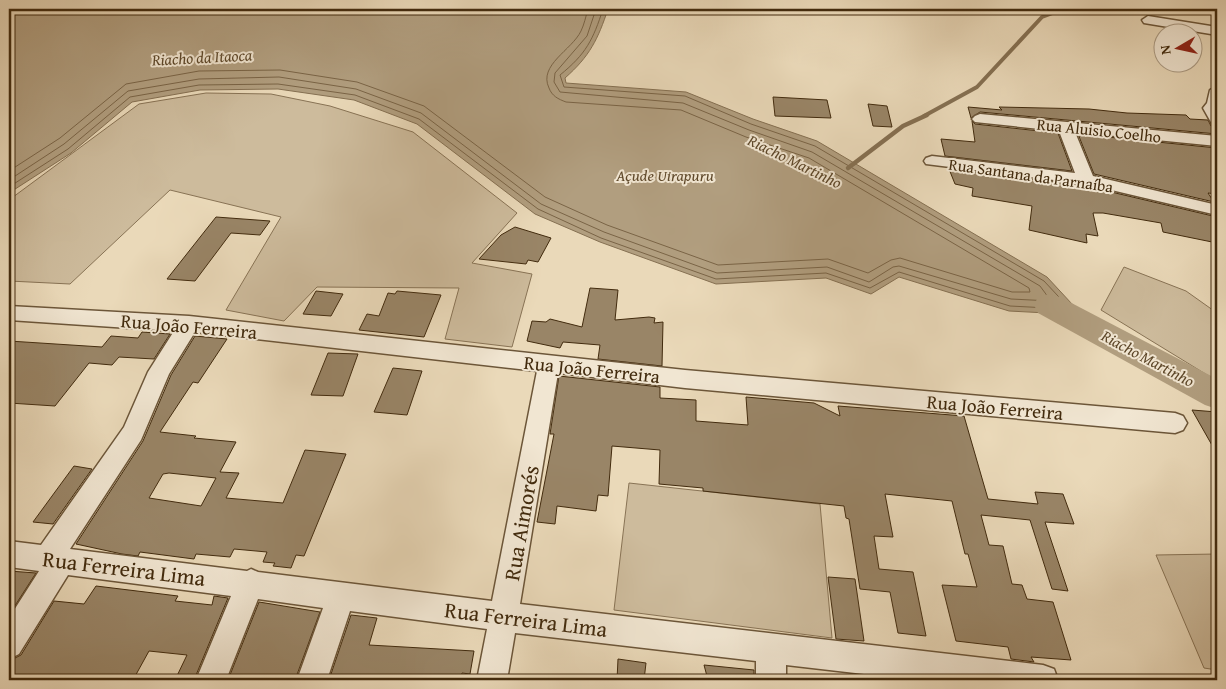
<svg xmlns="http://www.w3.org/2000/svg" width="1226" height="689" viewBox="0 0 1226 689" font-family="'Gentium Book Plus',serif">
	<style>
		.green { fill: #cdbb9c; stroke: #887355 }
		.water { fill: #b19e7f; stroke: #857052 }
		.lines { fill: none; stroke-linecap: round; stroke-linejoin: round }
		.shore { stroke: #7a6446; stroke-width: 1 }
		.stream-far1 { stroke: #857052; stroke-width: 4 }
		.stream { stroke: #857052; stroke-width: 4.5 }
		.river { fill: #b19e7f; fill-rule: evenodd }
		.building { fill: #998567; stroke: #422b0e; fill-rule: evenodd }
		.minor-casing { stroke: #6c5639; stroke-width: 3 }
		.minor { fill: #f1e6d2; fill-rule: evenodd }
		.labels { text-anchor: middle; stroke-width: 4; stroke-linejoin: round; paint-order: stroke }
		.far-water-label { font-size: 16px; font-style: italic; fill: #5e482a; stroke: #f1e6d2 }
		.far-street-label { font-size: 16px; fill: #422b0e; stroke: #f1e6d2 }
		.street-label { font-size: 19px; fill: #422b0e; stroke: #f1e6d2 }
		.near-street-label { font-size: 22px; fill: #422b0e; stroke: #f1e6d2 }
	</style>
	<rect width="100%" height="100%" fill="#ead9b9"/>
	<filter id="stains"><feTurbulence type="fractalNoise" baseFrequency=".004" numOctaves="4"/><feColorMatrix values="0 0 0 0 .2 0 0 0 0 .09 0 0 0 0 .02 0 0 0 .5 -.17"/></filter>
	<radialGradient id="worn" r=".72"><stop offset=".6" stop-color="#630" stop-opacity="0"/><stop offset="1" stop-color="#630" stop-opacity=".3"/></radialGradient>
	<!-- green -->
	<g class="green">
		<path d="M 206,93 L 271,94 L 330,106 L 413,132 L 517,213 L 472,263 L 532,274 L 512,347 L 445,339 L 459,288 L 317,287 L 284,321 L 226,310 L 281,217 L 170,190 L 70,284 L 9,281 L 9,200 L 139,104 Z"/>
		<path d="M 1124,267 L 1186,291 L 1217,313 L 1217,381 L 1101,310 Z"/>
		<path d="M 629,483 L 820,504 L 832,638 L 614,610 Z"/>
		<path d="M 1217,554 L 1217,670 L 1204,668 L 1156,555 Z"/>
	</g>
	<!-- water -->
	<path class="water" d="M 9,9 L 608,9 C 598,39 590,56 565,78 L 566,83 L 686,92 L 753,119 L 817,141 L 1047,277 L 1072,304 L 1105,331 L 1047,313 L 1009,311 L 899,277 L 871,294 L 826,278 L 716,284 L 600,242 L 535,214 L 417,124 L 354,100 L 278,89 L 200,90 L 132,102 L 71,153 L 9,193 Z"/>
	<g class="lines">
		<!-- shore -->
		<g class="shore">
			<path d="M 9,171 L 60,138 L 126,84 L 199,71 L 280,70 L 357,82 L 424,106 L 545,197 L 607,225 L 718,265 L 828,259 L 868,273 L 891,260 L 900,258 L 1012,292 L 1030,292 L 1029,288 L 809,158 L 746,137 L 681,110 L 566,102 C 558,99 552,96 549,88 C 538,65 572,50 581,31 C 584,25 586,16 588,9"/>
			<path d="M 9,180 L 64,144 L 128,91 L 199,79 L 279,77 L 356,89 L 421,113 L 541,204 L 604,232 L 717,273 L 827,267 L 869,282 L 893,267 L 899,266 L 1011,299 L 1051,301 L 1040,286 L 812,152 L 749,130 L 683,103 L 560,92 L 554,82 L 555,73 L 587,36 L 596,9"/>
			<path d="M 9,187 L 68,149 L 130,97 L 199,85 L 278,84 L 355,95 L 419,119 L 538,209 L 601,238 L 716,279 L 826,273 L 870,288 L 899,272 L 1010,306 L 1048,308 L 1072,314 L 1072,311 L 1044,281 L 815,146 L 751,124 L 685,96 L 564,87 L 560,75 C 586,54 593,40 603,9"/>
		</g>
		<!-- stream-far1 -->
		<path class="stream-far1" d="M 924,116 L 977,87 L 1042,17 L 1058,11"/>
		<!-- stream -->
		<path class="stream" d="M 848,168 L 903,126 L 927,115"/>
		<!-- river -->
		<path class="river" d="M 1049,294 L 1060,297 L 1217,379 L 1217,409 L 1205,405 L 1038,313 L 1034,305 L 1038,297 Z"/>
	</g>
	<!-- building -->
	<g class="building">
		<path d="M 773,97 L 827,100 L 831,118 L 775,116 Z"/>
		<path d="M 868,104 L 887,106 L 892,127 L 873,126 Z"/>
		<path d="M 968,107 L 1002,110 L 999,107 L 1089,109 L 1127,113 L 1186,115 L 1190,119 L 1208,120 L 1211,126 L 1217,128 L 1217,134 L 980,112 L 971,118 Z"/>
		<path d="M 972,121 L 975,124 L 1058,133 L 1072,171 L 945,156 L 941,139 L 975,142 Z"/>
		<path d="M 1078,134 L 1217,148 L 1217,194 L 1208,193 L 1214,202 L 1094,174 Z"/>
		<path d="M 949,169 L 1086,186 L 1217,217 L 1217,243 L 1163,232 L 1161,223 L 1103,213 L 1093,213 L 1098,236 L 1086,234 L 1087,243 L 1029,230 L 1032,206 L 972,196 L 973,188 L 955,184 Z"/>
		<path d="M 216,217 L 270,221 L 260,235 L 231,233 L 195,281 L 167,279 Z"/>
		<path d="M 515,227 L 551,238 L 538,262 L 528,260 L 526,264 L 479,259 L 501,235 Z"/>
		<path d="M 590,288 L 618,290 L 615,320 L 649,317 L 655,318 L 654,323 L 663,322 L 662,366 L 598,359 L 600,345 L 563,342 L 560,348 L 527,341 L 532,321 L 546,322 L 550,319 L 582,327 Z"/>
		<path d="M 316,291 L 343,294 L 331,316 L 303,314 Z"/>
		<path d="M 397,291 L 441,295 L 424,337 L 359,330 L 367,314 L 379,316 L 388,293 L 395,294 Z"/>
		<path d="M 142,332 L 170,334 L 154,359 L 119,357 L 112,365 L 89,363 L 55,406 L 9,403 L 9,341 L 102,347 L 111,336 L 138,338 Z"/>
		<path d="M 195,336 L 227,339 L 198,383 L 193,382 L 160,432 L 196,436 L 194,438 L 236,442 L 220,472 L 239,473 L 226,498 L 283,503 L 305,450 L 346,454 L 304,556 L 296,555 L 291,568 L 273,566 L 275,563 L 263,562 L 267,552 L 234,549 L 230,557 L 196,554 L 194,559 L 140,552 L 138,556 L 122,554 L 76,544 L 143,441 L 171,375 ZM 169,473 L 216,478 L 201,506 L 149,498 L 163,474 Z"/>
		<path d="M 328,353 L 358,354 L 343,396 L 311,395 Z"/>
		<path d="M 393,368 L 422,371 L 407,415 L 374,412 Z"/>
		<path d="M 559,376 L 660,387 L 660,398 L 696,400 L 696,421 L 748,425 L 746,397 L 814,403 L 840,416 L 838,406 L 964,416 L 988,499 L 1038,504 L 1035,492 L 1063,494 L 1074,524 L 1045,522 L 1068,591 L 1052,589 L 1030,520 L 981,515 L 989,545 L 1003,546 L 1012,584 L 1022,585 L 1027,599 L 1053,602 L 1071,660 L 1031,657 L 1034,662 L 1011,659 L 1008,647 L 956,641 L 942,585 L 977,587 L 968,554 L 965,554 L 952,501 L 885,494 L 893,537 L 874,536 L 879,569 L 913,572 L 926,636 L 898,633 L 890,592 L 860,589 L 849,519 L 846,518 L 844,506 L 703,491 L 703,488 L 659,484 L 660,450 L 612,446 L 608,496 L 598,495 L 596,511 L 557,506 L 555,524 L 537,522 L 554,434 L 550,434 Z"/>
		<path d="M 1192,410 L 1217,412 L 1217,454 Z"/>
		<path d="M 74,466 L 92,469 L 53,524 L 33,522 Z"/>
		<path d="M 9,571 L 36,573 L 9,615 Z"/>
		<path d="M 828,577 L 855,579 L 864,641 L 836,639 Z"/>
		<path d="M 96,586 L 178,596 L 175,601 L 212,605 L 214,596 L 228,598 L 194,680 L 175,680 L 187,655 L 149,651 L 133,680 L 9,680 L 9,661 L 21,655 L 54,601 L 84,604 Z"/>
		<path d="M 259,602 L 320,612 L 295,680 L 228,680 Z"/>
		<path d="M 351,615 L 377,618 L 369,645 L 474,651 L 470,674 L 462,673 L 461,680 L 368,680 L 330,677 Z"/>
		<path d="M 618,659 L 646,663 L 644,680 L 617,680 Z"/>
		<path d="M 704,665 L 754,670 L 754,680 L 708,680 Z"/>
	</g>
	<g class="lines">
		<defs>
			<g id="minor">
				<path d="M 1148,16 L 1217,27 L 1217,35 L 1144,23 L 1142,20 Z"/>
				<path d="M 1217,86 L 1217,126 L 1212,124 L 1203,108 L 1207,103 L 1210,90 Z"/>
				<path d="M 980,114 L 1217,136 L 1217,146 L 1075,132 L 1093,176 L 1217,205 L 1217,215 L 1086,184 L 926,164 L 924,161 L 926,158 L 932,156 L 1075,173 L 1059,131 L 975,122 L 972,119 L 975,116 Z"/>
				<path d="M 9,306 L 189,316 L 685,370 L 1175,413 L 1183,416 L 1187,423 L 1183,430 L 1175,433 L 685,388 L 558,373 L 520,604 L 1043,665 L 1054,669 L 1058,680 L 916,680 L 786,665 L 786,680 L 756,680 L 756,661 L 515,633 L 507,680 L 477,680 L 487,629 L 350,611 L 327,680 L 297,680 L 323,608 L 258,599 L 226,680 L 196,680 L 231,596 L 68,575 L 19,654 L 9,659 L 9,618 L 39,571 L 9,567 L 9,541 L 41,545 L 124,427 L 148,372 L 174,331 L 9,320 ZM 195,332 L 537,371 L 492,601 L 258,572 L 251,569 L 247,571 L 70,549 L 141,440 L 169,374 Z"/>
			</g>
		</defs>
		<!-- minor casing -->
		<use href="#minor" class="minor-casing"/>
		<!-- minor -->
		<use href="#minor" class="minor"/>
	</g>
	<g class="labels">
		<!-- far-water labels -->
		<g class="far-water-label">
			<text transform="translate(202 57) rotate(-3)" y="6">Riacho da Itaoca</text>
			<text transform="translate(795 161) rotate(26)" y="6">Riacho Martinho</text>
			<text x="665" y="181">Açude Uirapuru</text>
			<text transform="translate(1148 358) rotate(28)" y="6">Riacho Martinho</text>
		</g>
		<!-- far-street labels -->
		<g class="far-street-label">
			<text transform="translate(1099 130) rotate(6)" y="6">Rua Aluisio Coelho</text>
			<text transform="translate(1031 175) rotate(8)" y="6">Rua Santana da Parnaíba</text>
		</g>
		<!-- street labels -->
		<g class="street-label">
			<text transform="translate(189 326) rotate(5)" y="7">Rua João Ferreira</text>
			<text transform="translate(592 369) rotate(6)" y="7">Rua João Ferreira</text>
			<text transform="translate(995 407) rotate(5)" y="7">Rua João Ferreira</text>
		</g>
		<!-- near-street labels -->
		<g class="near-street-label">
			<text transform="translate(521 523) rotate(-80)" y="8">Rua Aimorés</text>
			<text transform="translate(124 568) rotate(7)" y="8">Rua Ferreira Lima</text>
			<text transform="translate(526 619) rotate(7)" y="8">Rua Ferreira Lima</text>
		</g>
	</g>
	<!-- margin -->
	<rect width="1226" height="689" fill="none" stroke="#ead9b9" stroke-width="30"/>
	<rect x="10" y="10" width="1206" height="669" fill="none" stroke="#422b0e" stroke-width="2.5"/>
	<rect x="15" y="15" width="1196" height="659" fill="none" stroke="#422b0e"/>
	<!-- north arrow -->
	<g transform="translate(1178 48) rotate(261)"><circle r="24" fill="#f1e6d2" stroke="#ab9b84"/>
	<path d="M0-4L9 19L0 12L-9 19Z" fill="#8f2418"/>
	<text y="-8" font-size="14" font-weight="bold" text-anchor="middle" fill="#422b0e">N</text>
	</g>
	<rect width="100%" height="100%" filter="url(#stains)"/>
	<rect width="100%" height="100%" fill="url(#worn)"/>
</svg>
